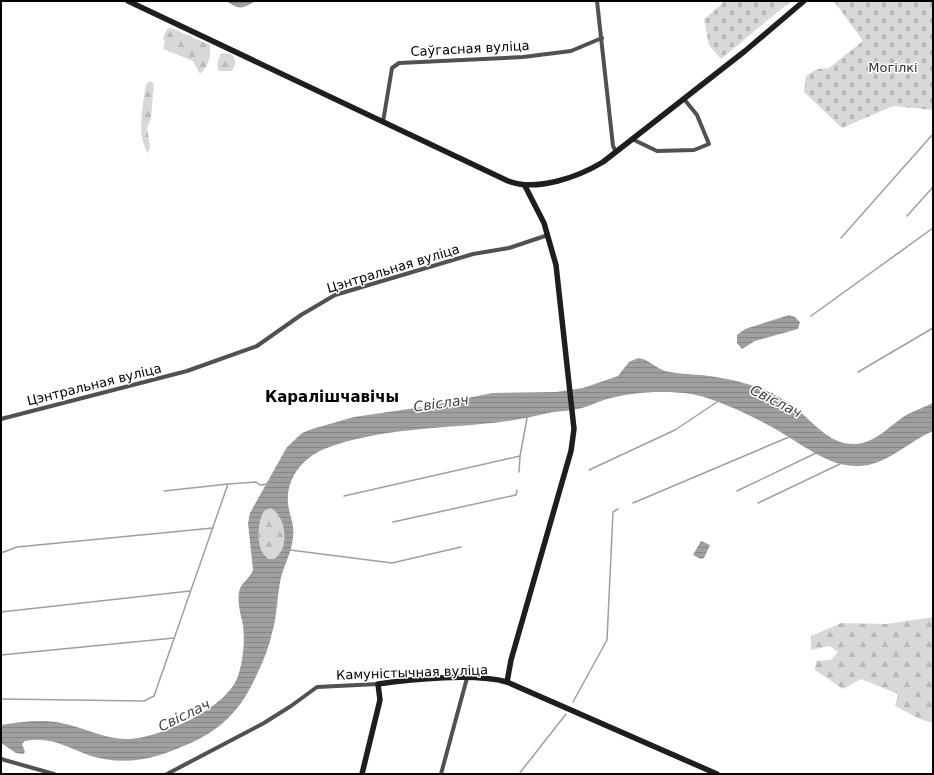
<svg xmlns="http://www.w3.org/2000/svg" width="934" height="775" viewBox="0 0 934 775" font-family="'DejaVu Sans',sans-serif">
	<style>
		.forest { fill: url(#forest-firs) }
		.cemetery { fill: url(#cemetery-stones) }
		.water { fill: url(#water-rules); fill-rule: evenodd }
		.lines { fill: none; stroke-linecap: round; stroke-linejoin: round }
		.stream { stroke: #9f9f9f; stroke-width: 1.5 }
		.street { stroke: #515151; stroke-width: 4 }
		.secondary { stroke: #1e1e1e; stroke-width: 5.5 }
		.labels { text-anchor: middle; stroke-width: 3; stroke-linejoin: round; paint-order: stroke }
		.street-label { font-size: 13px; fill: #000; stroke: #fff }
		.park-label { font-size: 13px; fill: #2f2f2f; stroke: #fff }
		.water-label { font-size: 14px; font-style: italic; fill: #404040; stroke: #fff }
		.quarter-label { font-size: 15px; font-weight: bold; fill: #000; stroke: #fff }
	</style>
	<defs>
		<pattern id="forest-firs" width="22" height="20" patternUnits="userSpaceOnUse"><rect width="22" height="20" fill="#d8d8d8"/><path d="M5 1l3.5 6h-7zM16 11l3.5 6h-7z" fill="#b8b8b8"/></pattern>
		<pattern id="cemetery-stones" width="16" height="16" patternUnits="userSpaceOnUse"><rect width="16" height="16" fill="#d8d8d8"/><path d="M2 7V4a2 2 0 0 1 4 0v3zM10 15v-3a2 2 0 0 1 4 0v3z" fill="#b8b8b8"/></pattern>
		<pattern id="water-rules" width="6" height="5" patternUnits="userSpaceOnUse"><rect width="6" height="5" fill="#9f9f9f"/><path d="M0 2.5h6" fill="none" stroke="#878787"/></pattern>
	</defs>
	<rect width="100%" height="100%" fill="#fff"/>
	<!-- forest -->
	<g class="forest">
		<path d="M 171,28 L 210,45 C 211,58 209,65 200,74 L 193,61 L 163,49 L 165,42 L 163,38 L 167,29 Z"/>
		<path d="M 221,53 L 231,54 C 237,60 236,64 232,71 L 219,71 L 217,64 Z"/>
		<path d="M 150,81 L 154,84 L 151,118 L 147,128 L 150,147 L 148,153 C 136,133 143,106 146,84 Z"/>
		<path d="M 270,508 C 287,515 290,552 273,559 L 269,559 C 255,551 257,523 264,511 Z"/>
		<path d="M 933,617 L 933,723 L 920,719 L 895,706 L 898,694 L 861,679 L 843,689 L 815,670 L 816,661 L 831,660 L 838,652 L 830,646 L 811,650 L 811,636 L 841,623 L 886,624 Z"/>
	</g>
	<!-- cemetery -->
	<g class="cemetery">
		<path d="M 725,1 L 791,1 L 721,59 L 709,45 L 704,19 Z"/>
		<path d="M 834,1 L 933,1 L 933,110 L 893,106 L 842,128 L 804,92 L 806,76 L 817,69 L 829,68 L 863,41 Z"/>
	</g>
	<!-- water -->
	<g class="water">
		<path d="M 227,1 L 255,1 C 244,9 237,10 227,1 Z"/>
		<path d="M 789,315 L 795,317 L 800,322 L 798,329 L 755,341 L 742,349 L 737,343 L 737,335 L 745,329 Z"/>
		<path d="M 638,358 C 649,359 655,368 665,371 C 677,374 690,374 701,375 C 734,379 766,386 793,406 C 812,420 829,446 856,444 C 876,443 891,424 908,414 C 916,410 925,407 933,403 L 933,431 C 912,440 892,459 872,464 C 836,474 806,446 777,430 C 755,417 715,398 691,394 C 663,390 631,392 604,400 C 597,402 590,406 582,408 C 571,411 559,411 548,413 C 535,416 522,419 508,421 C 449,429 380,427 324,449 C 303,458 286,478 288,503 C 289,515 295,525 293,537 C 292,553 283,566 280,582 C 277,599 277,616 272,633 C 269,647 264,659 258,672 C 237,721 210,738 160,755 C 138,762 113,763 91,756 C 67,748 52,736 25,741 L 22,744 L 25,752 L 23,754 L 16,753 L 1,743 L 1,725 C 21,722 41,719 61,723 C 83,727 104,739 126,739 C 158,739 227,709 238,676 C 243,661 245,642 243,625 C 241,615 237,603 239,592 C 241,582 250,579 253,570 L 248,523 L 250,513 L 287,447 L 302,433 L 312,429 L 354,417 L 429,406 L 492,393 L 556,392 L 583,388 L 618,376 L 629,362 ZM 270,508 C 287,515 290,552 273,559 L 269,559 C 255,551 257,523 264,511 Z"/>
		<path d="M 701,541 L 710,545 L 704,558 L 701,559 L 693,555 Z"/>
	</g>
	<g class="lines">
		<!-- stream -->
		<g class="stream">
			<path d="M 907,216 L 933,187"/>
			<path d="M 841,238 L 933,134"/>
			<path d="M 811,316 L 933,228"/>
			<path d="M 858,372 L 933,328"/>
			<path d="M 589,470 L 675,430 L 717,402"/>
			<path d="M 519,472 L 520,456"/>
			<path d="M 164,491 L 228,484"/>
			<path d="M 737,491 L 816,453"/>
			<path d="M 344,496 L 520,456 L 527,418"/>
			<path d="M 633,503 L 789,437"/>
			<path d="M 758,503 L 840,464"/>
			<path d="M 393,522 L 516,495 L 517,490"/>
			<path d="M 290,550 L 392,563 L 461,547"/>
			<path d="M 1,553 L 17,547 L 213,528"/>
			<path d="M 1,612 L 190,591"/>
			<path d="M 1,655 L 174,638"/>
			<path d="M 1,699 L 144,701 L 154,696 L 228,484 L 256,482 L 260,485 L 267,484"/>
			<path d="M 573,702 L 607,640 L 613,512 L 618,509"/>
			<path d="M 519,774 L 566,714"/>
		</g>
		<!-- street -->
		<g class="street">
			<path d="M 597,1 L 613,146 L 616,152"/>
			<path d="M 383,122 L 392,68 L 399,63 L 523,57 L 571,51 L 602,38"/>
			<path d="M 632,139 L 657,151 L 694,150 L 709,144 L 697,115 L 684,99"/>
			<path d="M 1,419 L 187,371 L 257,346 L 301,315 L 335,295 L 473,254 L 509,248 L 548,235"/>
			<path d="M 1,759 L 54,774"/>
			<path d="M 167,774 L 264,723 L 291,706 L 317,687 L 378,684"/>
			<path d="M 441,774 L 467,678"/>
		</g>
		<!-- secondary -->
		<g class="secondary">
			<path d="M 128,1 L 508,181 C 537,192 578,177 603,162 L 745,51 L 804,1"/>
			<path d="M 507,682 L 511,660 L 571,451 L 574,429 L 556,265 L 544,223 L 525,186"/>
			<path d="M 362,774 L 380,700 L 378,684 C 412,679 475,673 507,682 L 717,774"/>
		</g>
	</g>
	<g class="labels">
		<!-- street labels -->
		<g class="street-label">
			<text transform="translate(470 48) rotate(-3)" y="5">Саўгасная вуліца</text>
			<text transform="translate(393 268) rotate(-17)" y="5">Цэнтральная вуліца</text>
			<text transform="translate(94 384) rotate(-14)" y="5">Цэнтральная вуліца</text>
			<text transform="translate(412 672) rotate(-2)" y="5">Камуністычная вуліца</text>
		</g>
		<!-- park labels -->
		<g class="park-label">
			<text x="893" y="72">Могілкі</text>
		</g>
		<!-- water labels -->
		<g class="water-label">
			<text transform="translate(776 401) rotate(27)" y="5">Свіслач</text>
			<text transform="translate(441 403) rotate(-8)" y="5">Свіслач</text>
			<text transform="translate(184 715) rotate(-26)" y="5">Свіслач</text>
		</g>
		<!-- quarter labels -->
		<g class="quarter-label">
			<text x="332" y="402">Каралішчавічы</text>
		</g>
	</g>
	<!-- border -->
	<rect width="934" height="775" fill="none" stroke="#000000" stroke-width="4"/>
</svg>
